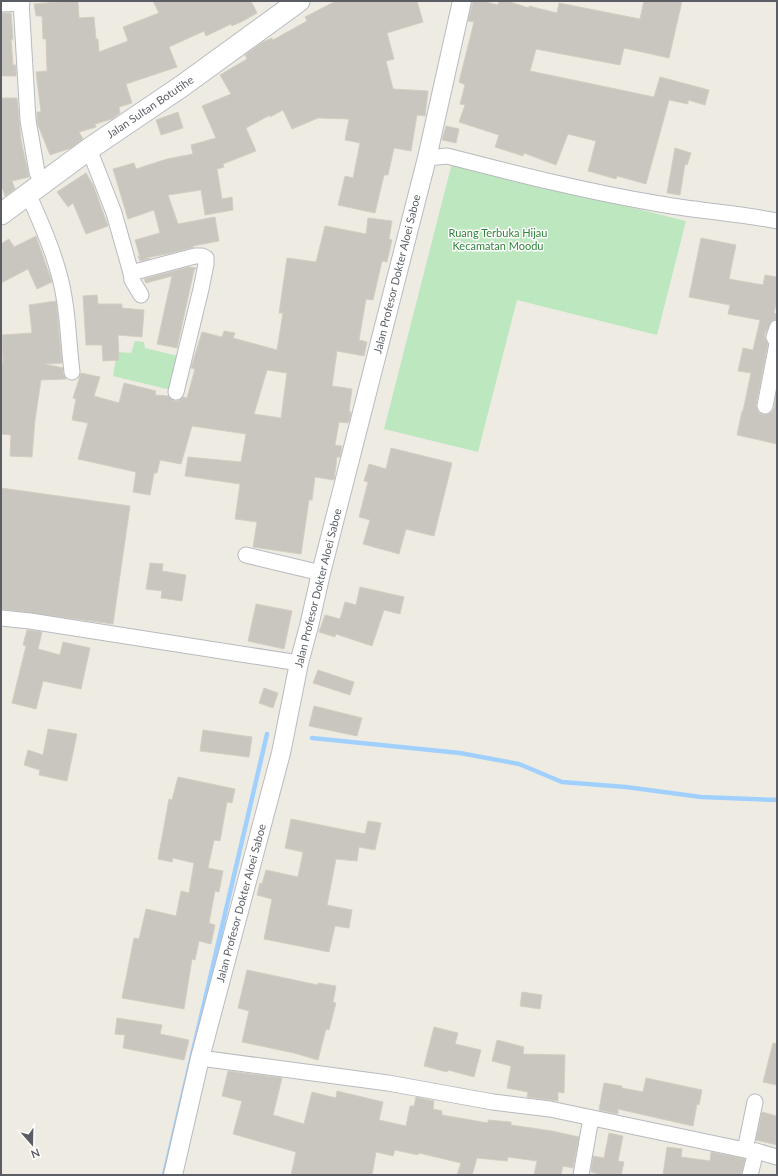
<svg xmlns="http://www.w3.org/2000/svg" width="778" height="1176" viewBox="0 0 778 1176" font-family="Lato,sans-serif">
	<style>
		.green { fill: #bce7bf }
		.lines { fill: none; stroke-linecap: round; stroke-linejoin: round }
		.stream { stroke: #a1d0ff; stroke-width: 4.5 }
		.building { fill: #c9c6bf; stroke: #d3cec0; fill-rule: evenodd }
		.minor-casing { stroke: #b7babf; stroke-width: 17 }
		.tertiary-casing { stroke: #b7babf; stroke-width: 20 }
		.secondary-casing { stroke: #b7bbc1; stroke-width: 23 }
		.minor { stroke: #fff; stroke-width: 15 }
		.tertiary { stroke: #fff; stroke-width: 18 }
		.secondary { stroke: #fff; stroke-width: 21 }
		.labels { text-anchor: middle; stroke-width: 3; stroke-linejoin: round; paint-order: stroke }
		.street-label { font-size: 11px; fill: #5a5e64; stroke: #fff }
		.park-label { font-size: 11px; fill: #2f8539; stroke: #fff }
	</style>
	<rect width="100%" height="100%" fill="#eeece2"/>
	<!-- green -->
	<g class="green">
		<path d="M 452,163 L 686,221 L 657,335 L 517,300 L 478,452 L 384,429 Z"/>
		<path d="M 135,341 L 144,342 L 145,348 L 178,356 L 171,390 L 113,376 L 117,352 L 131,353 Z"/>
	</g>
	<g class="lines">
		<!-- stream -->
		<g class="stream">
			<path d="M 312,738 L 460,753 L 519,764 L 562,782 L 626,787 L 701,797 L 777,800"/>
			<path d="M 164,1175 L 267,734"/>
		</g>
	</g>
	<!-- building -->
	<g class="building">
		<path d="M 57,1 L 78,1 L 79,18 L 94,17 L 96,39 L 98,39 L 99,52 L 128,41 L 123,27 L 159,13 L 153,1 L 251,1 L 257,13 L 243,21 L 232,26 L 231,24 L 206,36 L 204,31 L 169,47 L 177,67 L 126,84 L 132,103 L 119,107 L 120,113 L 112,119 L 95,124 L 96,127 L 79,132 L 83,139 L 71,148 L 50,155 L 38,125 L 37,119 L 37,112 L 41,112 L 36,72 L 47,71 L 46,39 L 43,39 L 42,16 L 36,16 L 34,4 L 57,2 Z"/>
		<path d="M 336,1 L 417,1 L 423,22 L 387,33 L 394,59 L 386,61 L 393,89 L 428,91 L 425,116 L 417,115 L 411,151 L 394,148 L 388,175 L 384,175 L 375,213 L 338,205 L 345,176 L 353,178 L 360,143 L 345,140 L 349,119 L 318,118 L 292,129 L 283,110 L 270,117 L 270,115 L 246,128 L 256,151 L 223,164 L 224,167 L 217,169 L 222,199 L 232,197 L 233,210 L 205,215 L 201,190 L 168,195 L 178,224 L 215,217 L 219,241 L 193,246 L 194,247 L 171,253 L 146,258 L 150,259 L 140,261 L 138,256 L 140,257 L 135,240 L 160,233 L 154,210 L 128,219 L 113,169 L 134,163 L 136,169 L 167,159 L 193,154 L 191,145 L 216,138 L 202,106 L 231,94 L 220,75 L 247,59 L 245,55 L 263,42 L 272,38 L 273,40 L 307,21 L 305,17 Z"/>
		<path d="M 473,1 L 482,1 L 498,5 L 499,1 L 507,1 L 529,8 L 529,6 L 557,13 L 559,3 L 640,19 L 644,1 L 682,1 L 669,58 L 624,48 L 620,65 L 536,49 L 530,71 L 654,97 L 660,77 L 709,90 L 705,105 L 688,100 L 688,104 L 669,100 L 646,184 L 617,176 L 616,179 L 588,171 L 596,141 L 568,134 L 556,165 L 524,153 L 523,156 L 495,147 L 499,135 L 459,122 L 465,105 L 460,104 L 465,85 L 459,82 L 474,22 L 468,21 Z"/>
		<path d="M 1,13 L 11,13 L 13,39 L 11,40 L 13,65 L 16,65 L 16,76 L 1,76 Z"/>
		<path d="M 1,98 L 17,98 L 21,140 L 29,177 L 12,181 L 15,189 L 5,196 L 1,184 Z"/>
		<path d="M 178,112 L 183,128 L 161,135 L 156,120 Z"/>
		<path d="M 446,126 L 459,129 L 456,143 L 442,140 Z"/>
		<path d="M 675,148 L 691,153 L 687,165 L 685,164 L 680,195 L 667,193 Z"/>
		<path d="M 86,173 L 93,185 L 108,226 L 86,234 L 73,203 L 68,207 L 57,192 Z"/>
		<path d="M 368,218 L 392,221 L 389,239 L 392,240 L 387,262 L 382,261 L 373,300 L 366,299 L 359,340 L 367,342 L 364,356 L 337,351 L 332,386 L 352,389 L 349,411 L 351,412 L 350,419 L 348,423 L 339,422 L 335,445 L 342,446 L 340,457 L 337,457 L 334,480 L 315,477 L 312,500 L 309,500 L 301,554 L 253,547 L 257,522 L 235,519 L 240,484 L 185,476 L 188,457 L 241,462 L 246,434 L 192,426 L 181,464 L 160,460 L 157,473 L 154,473 L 150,495 L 133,492 L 136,472 L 78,459 L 88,423 L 72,420 L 76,399 L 73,398 L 81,373 L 100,377 L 94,396 L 119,403 L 124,383 L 156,391 L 155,395 L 168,396 L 174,401 L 178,401 L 183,397 L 187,398 L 195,369 L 191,368 L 202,332 L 222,337 L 224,331 L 235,333 L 233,338 L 277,350 L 283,313 L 279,313 L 287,258 L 316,262 L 325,226 L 366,234 ZM 267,370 L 287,373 L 281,418 L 254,414 Z"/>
		<path d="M 36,236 L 52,282 L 37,289 L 28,269 L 1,283 L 1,244 L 9,239 L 14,247 Z"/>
		<path d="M 701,238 L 736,245 L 729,279 L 763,285 L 765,275 L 777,277 L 777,301 L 774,313 L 777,314 L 777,319 L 771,322 L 765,334 L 765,338 L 768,344 L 756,405 L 757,409 L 759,413 L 764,415 L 768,414 L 772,412 L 774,408 L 777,391 L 777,444 L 737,435 L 742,411 L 743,411 L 751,373 L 738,371 L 743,348 L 753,350 L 760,320 L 728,314 L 730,305 L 689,297 Z"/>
		<path d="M 189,267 L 196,268 L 194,270 L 177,348 L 157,344 L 172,276 L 146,283 L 144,279 Z"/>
		<path d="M 97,295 L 98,304 L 122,304 L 122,308 L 144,310 L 142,337 L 118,335 L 119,360 L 103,361 L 102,345 L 86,345 L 83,296 Z"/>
		<path d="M 56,301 L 62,363 L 45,364 L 63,368 L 63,373 L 66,379 L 41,380 L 35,420 L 32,457 L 10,456 L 11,435 L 1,434 L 1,363 L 3,363 L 2,335 L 32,333 L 29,305 Z"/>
		<path d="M 391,448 L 452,463 L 434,536 L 406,529 L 399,554 L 363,544 L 370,520 L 359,517 L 368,482 L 364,481 L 369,464 L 386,469 Z"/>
		<path d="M 1,488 L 130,506 L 113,624 L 1,609 Z"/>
		<path d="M 150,563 L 163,564 L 162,571 L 186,575 L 182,601 L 161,598 L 162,591 L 146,589 Z"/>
		<path d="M 360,587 L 404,597 L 400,614 L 384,610 L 372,646 L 336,634 L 335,637 L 319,632 L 325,615 L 340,619 L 345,602 L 356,605 Z"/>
		<path d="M 256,604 L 292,611 L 284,649 L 248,641 Z"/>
		<path d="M 27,630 L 42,632 L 38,649 L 60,655 L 63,642 L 90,648 L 81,689 L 43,681 L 36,709 L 12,703 L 26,646 L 23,645 Z"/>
		<path d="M 318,670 L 354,682 L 350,695 L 313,683 Z"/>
		<path d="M 264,688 L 278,693 L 273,708 L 259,703 Z"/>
		<path d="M 314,706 L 362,718 L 357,736 L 309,726 Z"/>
		<path d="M 48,729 L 77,734 L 67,781 L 39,775 L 40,770 L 24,765 L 28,750 L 43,755 Z"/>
		<path d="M 203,730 L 252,737 L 249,757 L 200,751 Z"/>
		<path d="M 178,777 L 235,789 L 232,803 L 227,802 L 220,841 L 214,840 L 208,868 L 223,871 L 219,892 L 215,891 L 209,923 L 215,925 L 211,944 L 199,941 L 195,960 L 192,959 L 184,1009 L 122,998 L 134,938 L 139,939 L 146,909 L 176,916 L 181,891 L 189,893 L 194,863 L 173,858 L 172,862 L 158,859 L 169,799 L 172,800 Z"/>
		<path d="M 291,819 L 365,834 L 368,821 L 381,823 L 375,850 L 359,847 L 357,861 L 336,859 L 327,905 L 352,910 L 349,928 L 335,926 L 329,952 L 264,939 L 272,899 L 257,895 L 260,883 L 262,884 L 266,870 L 298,877 L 303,852 L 285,848 Z"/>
		<path d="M 247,970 L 318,985 L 318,983 L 336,986 L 333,1002 L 336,1003 L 329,1030 L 326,1029 L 318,1060 L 294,1053 L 242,1042 L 249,1011 L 238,1008 Z"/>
		<path d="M 522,992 L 542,995 L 540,1009 L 520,1006 Z"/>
		<path d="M 117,1018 L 162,1025 L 160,1034 L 189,1040 L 184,1060 L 123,1048 L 125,1035 L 115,1034 Z"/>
		<path d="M 434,1027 L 458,1033 L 455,1044 L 481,1050 L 474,1077 L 448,1070 L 447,1072 L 424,1066 Z"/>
		<path d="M 497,1040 L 524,1047 L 523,1054 L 565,1055 L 564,1093 L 558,1092 L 558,1101 L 527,1097 L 528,1092 L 507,1088 L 511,1066 L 492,1061 Z"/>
		<path d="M 773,1043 L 777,1044 L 777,1085 L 763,1082 Z"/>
		<path d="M 228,1071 L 282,1078 L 273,1115 L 304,1124 L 312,1092 L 336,1098 L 337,1091 L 383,1102 L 379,1120 L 406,1126 L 410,1106 L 414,1106 L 416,1097 L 434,1101 L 433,1109 L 442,1111 L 442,1115 L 488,1123 L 488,1120 L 511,1122 L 511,1125 L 552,1131 L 579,1137 L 573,1168 L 563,1166 L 561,1175 L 534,1175 L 537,1161 L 508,1157 L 507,1161 L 477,1158 L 472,1175 L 457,1175 L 461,1163 L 419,1153 L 418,1155 L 395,1150 L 393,1156 L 376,1152 L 372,1175 L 291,1175 L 296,1152 L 233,1134 L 242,1101 L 222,1096 Z"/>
		<path d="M 646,1078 L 702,1090 L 699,1105 L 697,1104 L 693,1126 L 618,1109 L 618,1114 L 599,1110 L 604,1083 L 622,1086 L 622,1088 L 643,1092 Z"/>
		<path d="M 762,1112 L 777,1116 L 777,1145 L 756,1140 Z"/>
		<path d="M 609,1133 L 623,1136 L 618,1161 L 624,1162 L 621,1175 L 602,1175 L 591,1172 L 593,1156 L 604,1158 Z"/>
		<path d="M 667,1147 L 682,1149 L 681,1157 L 710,1161 L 711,1152 L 745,1159 L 741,1175 L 663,1175 Z"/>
	</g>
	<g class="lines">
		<defs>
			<g id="minor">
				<path d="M 21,1 L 28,120 L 37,172 L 42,184"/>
				<path d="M 1,4 L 22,3"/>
				<path d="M 89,149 L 114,213 L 131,273 L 195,256 L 202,256 L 206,258 L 206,264 L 201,289 L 176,392"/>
				<path d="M 427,158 L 447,156 C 517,174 588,192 660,204 C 699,211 738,213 777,221"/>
				<path d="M 28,194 C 40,220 52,247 59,274 C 68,306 68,340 72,372"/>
				<path d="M 131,273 L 132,280 L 141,295"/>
				<path d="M 765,406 L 776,349 L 777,343 L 774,337 L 777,328"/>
				<path d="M 246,555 L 321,573"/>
				<path d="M 1,618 L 30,621 L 299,663"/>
				<path d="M 200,1058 L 388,1083 L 493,1102 L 550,1109 L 754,1152 L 756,1151 L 777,1157"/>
				<path d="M 745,1150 L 755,1102"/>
				<path d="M 581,1175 L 591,1118"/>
				<path d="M 750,1175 L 756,1151"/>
			</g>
			<path id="tertiary" d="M 173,1175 L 200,1058 L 281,753 L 299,663 L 309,626 L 321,573 L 427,158 L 462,1"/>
			<path id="secondary" d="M 1,214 L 89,149 L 182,86 L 299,1"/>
		</defs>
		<!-- minor casing -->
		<use href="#minor" class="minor-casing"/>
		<!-- tertiary casing -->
		<use href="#tertiary" class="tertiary-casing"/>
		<!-- secondary casing -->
		<use href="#secondary" class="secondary-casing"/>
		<!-- minor -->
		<use href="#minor" class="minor"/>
		<!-- tertiary -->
		<use href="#tertiary" class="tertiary"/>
		<!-- secondary -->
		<use href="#secondary" class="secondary"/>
	</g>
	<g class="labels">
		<!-- street labels -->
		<g class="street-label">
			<text transform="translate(150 107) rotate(-34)" y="4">Jalan Sultan Botutihe</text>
			<text transform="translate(397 274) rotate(-76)" y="4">Jalan Profesor Dokter Aloei Saboe</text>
			<text transform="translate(318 588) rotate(-76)" y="4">Jalan Profesor Dokter Aloei Saboe</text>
			<text transform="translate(241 903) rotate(-75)" y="4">Jalan Profesor Dokter Aloei Saboe</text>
		</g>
		<!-- park labels -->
		<g class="park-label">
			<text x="498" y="237">Ruang Terbuka Hijau<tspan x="498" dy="13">Kecamatan Moodu</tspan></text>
		</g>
	</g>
	<!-- border -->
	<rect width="778" height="1176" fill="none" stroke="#5a5e64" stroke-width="4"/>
	<!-- north arrow -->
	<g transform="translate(32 1144) rotate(160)" stroke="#ffffff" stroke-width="3" paint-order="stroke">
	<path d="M0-3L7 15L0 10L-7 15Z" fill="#5a5e64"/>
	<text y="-6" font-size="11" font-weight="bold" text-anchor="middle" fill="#5a5e64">N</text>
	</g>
</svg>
